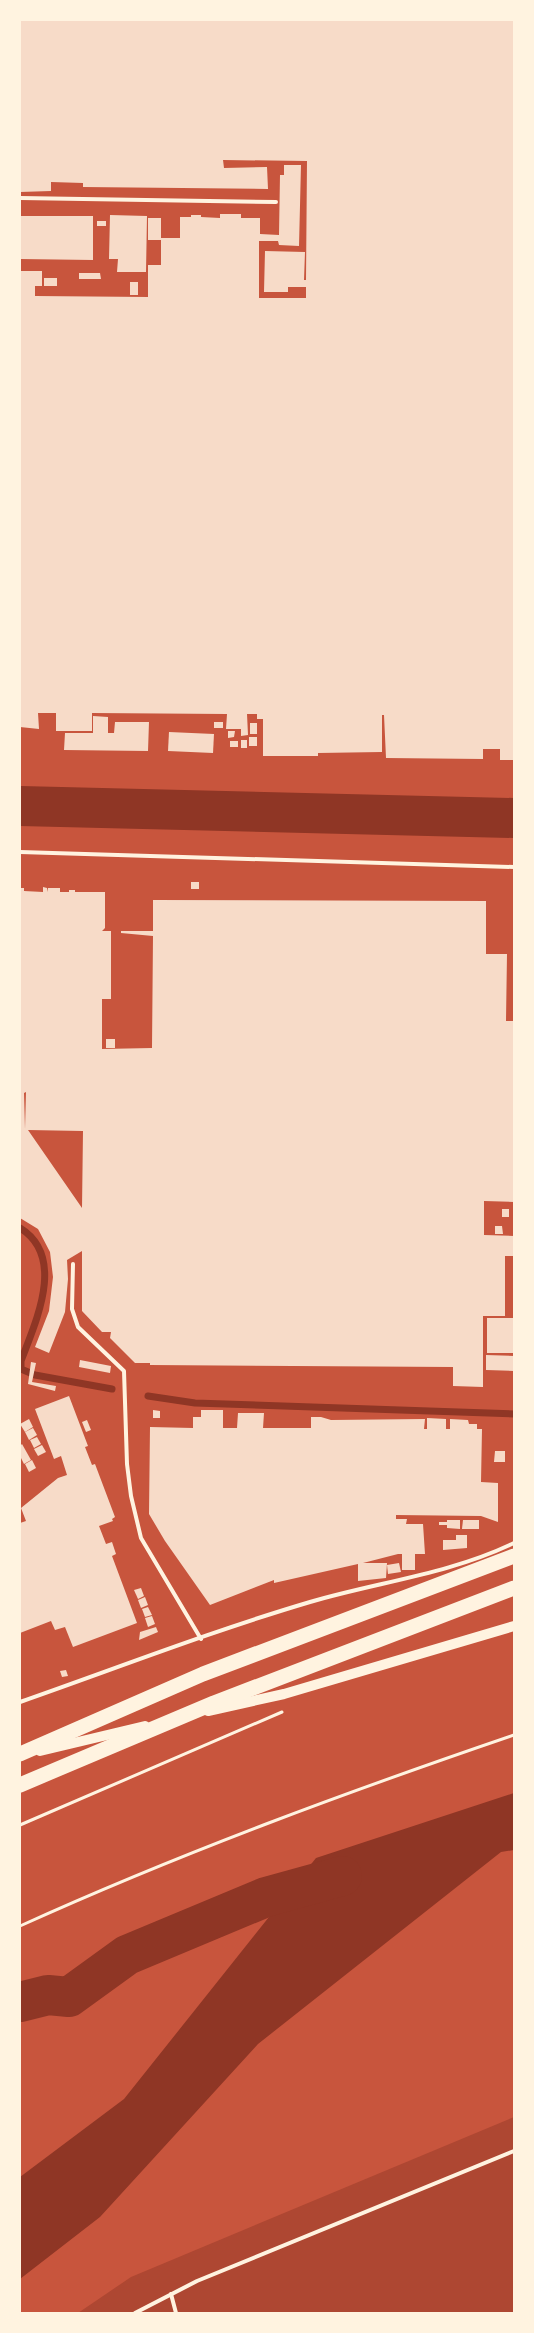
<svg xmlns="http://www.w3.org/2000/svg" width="534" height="2333" viewBox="0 0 534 2333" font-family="Helvetica,sans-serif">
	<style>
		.green { fill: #ae4732 }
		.water { fill: #8f3625 }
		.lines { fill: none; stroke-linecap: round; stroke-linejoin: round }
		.stream { stroke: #8f3625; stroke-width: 7 }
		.river { stroke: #8f3625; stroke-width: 40 }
		.building { fill: #f7dbc8; fill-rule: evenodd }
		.path { stroke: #fff3e0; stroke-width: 3 }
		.service { stroke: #fff3e0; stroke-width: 4 }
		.secondary { stroke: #fff3e0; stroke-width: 10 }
		.motorway { stroke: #fff3e0; stroke-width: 15 }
	</style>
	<rect width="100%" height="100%" fill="#c8553d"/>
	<!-- green -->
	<path class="green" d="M 514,2117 L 514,2313 L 78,2313 L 131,2277 Z"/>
	<!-- water -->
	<path class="water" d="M 514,1793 L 514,1850 L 501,1852 L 258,2044 L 100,2217 L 20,2279 L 20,2177 L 124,2099 L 316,1858 Z"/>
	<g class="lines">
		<!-- stream -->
		<g class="stream">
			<path d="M 20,1228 C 67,1257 35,1323 21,1361 L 21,1369 L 35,1375 L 112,1389"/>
			<path d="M 148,1396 L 195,1403 L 514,1414"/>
		</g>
		<!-- river -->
		<g class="river">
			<path d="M 20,806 L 514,818"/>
			<path d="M 20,2002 L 48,1995 L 69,1997 L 127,1955 L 266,1897 L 342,1876"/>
		</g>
	</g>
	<!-- building -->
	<g class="building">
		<path d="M 20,20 L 514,20 L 514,760 L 500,760 L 500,749 L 483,749 L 483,759 L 386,758 L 384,715 L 382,715 L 382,752 L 318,753 L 318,756 L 263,756 L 263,719 L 257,719 L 257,714 L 247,714 L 248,735 L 241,736 L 241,729 L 226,729 L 227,714 L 92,713 L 92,731 L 56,731 L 56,713 L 38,713 L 39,729 L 20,727 L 20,271 L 42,271 L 42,286 L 35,286 L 35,296 L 148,297 L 148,265 L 161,265 L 161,240 L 148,240 L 148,218 L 161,218 L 161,238 L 180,238 L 180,217 L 191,217 L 191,215 L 201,215 L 201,217 L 220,218 L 220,214 L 241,214 L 241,218 L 260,218 L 260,234 L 279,235 L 280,175 L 284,175 L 284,165 L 301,165 L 299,246 L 279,245 L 278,241 L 259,241 L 259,298 L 306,298 L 306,287 L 288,287 L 288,292 L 264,292 L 265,251 L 305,252 L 304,280 L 306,280 L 307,161 L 223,160 L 224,168 L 267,167 L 268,189 L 83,187 L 83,183 L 51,182 L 51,191 L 20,192 Z"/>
		<path d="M 110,215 L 147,216 L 146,272 L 117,272 L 118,259 L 109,259 Z"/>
		<path d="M 20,216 L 93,216 L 93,260 L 20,259 Z"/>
		<rect x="97" y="221" width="9" height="5"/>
		<path d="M 79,273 L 100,273 L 101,279 L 79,279 Z"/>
		<rect x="44" y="278" width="13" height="8"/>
		<rect x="130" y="282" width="8" height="13"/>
		<path d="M 93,716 L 108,717 L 108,733 L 114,733 L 115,722 L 149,722 L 148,751 L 64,750 L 65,733 L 93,733 Z"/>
		<rect x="214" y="722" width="9" height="6"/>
		<rect x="250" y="723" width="7" height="11"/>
		<path d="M 228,731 L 235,731 L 234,737 L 228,738 Z"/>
		<path d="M 169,732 L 214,734 L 213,753 L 168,751 Z"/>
		<rect x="249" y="737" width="8" height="9"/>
		<rect x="241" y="740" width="6" height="8"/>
		<rect x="230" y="741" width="8" height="6"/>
		<rect x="191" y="882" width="8" height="7"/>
		<path d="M 43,887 L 47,888 L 48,892 L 48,888 L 60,888 L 60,892 L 69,892 L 69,890 L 75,890 L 75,892 L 105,892 L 105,928 L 102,931 L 111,931 L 111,999 L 102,999 L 102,1049 L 152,1048 L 153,936 L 121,933 L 121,931 L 153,931 L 153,900 L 486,901 L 486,954 L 507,954 L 506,1021 L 514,1021 L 514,1202 L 484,1201 L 484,1235 L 514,1236 L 514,1256 L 505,1256 L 505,1316 L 483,1316 L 483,1387 L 453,1386 L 453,1367 L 150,1365 L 150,1363 L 135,1363 L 110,1338 L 111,1332 L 102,1332 L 82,1311 L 82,1251 L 67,1260 L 68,1279 L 65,1312 L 49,1353 L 35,1347 L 49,1311 L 53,1277 L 50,1252 L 38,1229 L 20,1218 L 20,888 L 24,888 L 24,891 L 43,892 ZM 26,1092 L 25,1129 L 24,1093 ZM 28,1130 L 83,1131 L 82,1208 Z"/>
		<rect x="106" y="1039" width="9" height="9"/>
		<rect x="502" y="1209" width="7" height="8"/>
		<path d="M 495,1226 L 502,1226 L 503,1234 L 495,1234 Z"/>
		<rect x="487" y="1318" width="27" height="35"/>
		<path d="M 486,1355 L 514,1356 L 514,1371 L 486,1370 Z"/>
		<path d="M 80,1360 L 111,1366 L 110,1373 L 79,1367 Z"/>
		<path d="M 31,1362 L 36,1363 L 32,1382 L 56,1386 L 55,1391 L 28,1384 Z"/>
		<path d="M 69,1396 L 88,1446 L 85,1447 L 92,1465 L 95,1464 L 115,1517 L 112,1519 L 113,1521 L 99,1526 L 106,1544 L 112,1542 L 116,1554 L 112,1556 L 137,1623 L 73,1647 L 65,1627 L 55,1630 L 51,1621 L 20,1633 L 20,1523 L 26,1521 L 21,1508 L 58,1478 L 67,1475 L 61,1456 L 54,1459 L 35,1409 Z"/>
		<path d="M 153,1410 L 160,1411 L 160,1418 L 153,1418 Z"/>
		<path d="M 201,1410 L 223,1410 L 223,1428 L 237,1428 L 238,1413 L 264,1413 L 263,1428 L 311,1428 L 311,1417 L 321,1417 L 331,1420 L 425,1419 L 424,1429 L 427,1429 L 427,1418 L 446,1419 L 446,1429 L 450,1429 L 450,1419 L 468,1420 L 469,1424 L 477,1424 L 477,1429 L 482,1429 L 481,1482 L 498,1483 L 498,1522 L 481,1516 L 396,1515 L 396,1519 L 407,1519 L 406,1524 L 423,1524 L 425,1554 L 415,1554 L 415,1570 L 402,1570 L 402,1554 L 398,1554 L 363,1563 L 387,1563 L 386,1578 L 358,1581 L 358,1564 L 274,1583 L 274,1580 L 210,1605 L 165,1541 L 149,1514 L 150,1427 L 193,1428 L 193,1417 L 201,1417 Z"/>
		<path d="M 29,1419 L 33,1427 L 25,1432 L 20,1424 Z"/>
		<path d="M 87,1420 L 91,1430 L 86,1432 L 82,1422 Z"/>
		<path d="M 33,1428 L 37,1435 L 29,1440 L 25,1432 Z"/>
		<path d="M 37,1437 L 41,1444 L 34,1448 L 30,1440 Z"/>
		<path d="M 22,1444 L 31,1460 L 24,1464 L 20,1456 L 20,1446 Z"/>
		<path d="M 42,1445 L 46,1452 L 38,1456 L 34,1449 Z"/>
		<path d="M 495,1451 L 505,1451 L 505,1462 L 494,1462 Z"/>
		<path d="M 32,1460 L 36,1468 L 29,1472 L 25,1464 Z"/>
		<path d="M 447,1520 L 460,1520 L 460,1529 L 447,1528 L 447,1525 L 439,1525 L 439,1522 L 447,1522 Z"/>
		<path d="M 463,1520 L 479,1520 L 479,1529 L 462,1529 Z"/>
		<path d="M 456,1535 L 467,1535 L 467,1548 L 443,1550 L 443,1540 L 456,1540 Z"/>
		<path d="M 399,1563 L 401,1572 L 388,1574 L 387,1565 Z"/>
		<path d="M 141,1588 L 144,1596 L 138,1599 L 134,1590 Z"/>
		<path d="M 145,1597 L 148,1605 L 141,1608 L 138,1600 Z"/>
		<path d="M 148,1607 L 152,1615 L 145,1617 L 142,1609 Z"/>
		<path d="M 152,1616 L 155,1624 L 148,1627 L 145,1618 Z"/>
		<path d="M 156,1627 L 158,1632 L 139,1640 L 140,1632 Z"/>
		<path d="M 66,1670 L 68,1676 L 62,1677 L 60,1671 Z"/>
	</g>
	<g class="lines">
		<!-- path -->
		<g class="path">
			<path d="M 20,1825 L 282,1712"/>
			<path d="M 20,1926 C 181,1853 347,1792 514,1735"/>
		</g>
		<!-- service -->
		<g class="service">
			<path d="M 20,198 L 276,202"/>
			<path d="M 20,852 L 514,867"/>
			<path d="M 73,1264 L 72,1309 L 78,1327 L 124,1371 L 127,1464 L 131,1496 L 141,1538 L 201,1639"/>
			<path d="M 20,1702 C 117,1668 212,1631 310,1602 C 378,1582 450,1574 514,1543"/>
			<path d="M 171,2294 L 176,2313"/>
			<path d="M 135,2313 L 197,2281 L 514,2151"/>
		</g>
		<!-- secondary -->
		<g class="secondary">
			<path d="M 208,1711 L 284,1694 L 514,1626"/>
			<path d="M 40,1751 L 145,1726"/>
		</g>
		<!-- motorway -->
		<g class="motorway">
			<path d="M 20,1754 L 203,1674 L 514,1556"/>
			<path d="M 20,1785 L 214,1703 L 514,1588"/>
		</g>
	</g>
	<!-- border -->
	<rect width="534" height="2333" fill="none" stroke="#fff3e0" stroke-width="42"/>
</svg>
